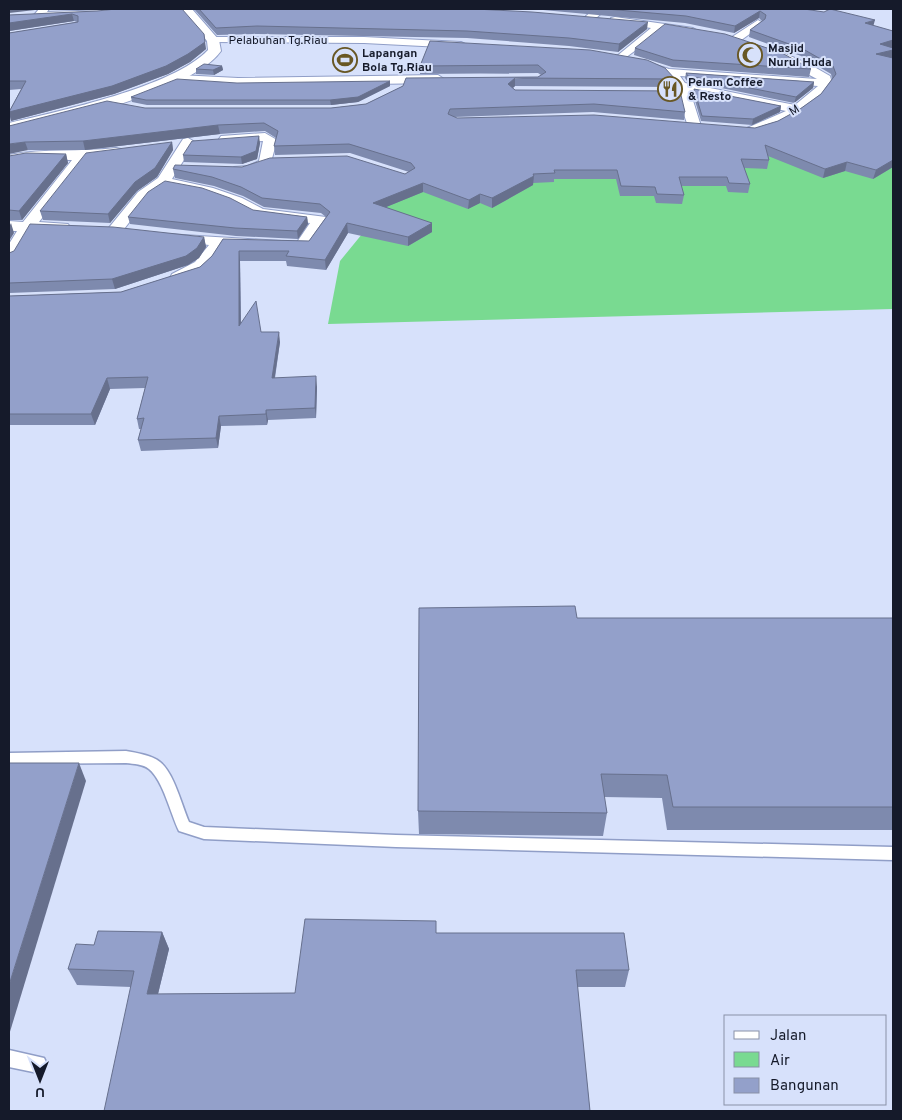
<svg xmlns="http://www.w3.org/2000/svg" width="902" height="1120" viewBox="0 0 902 1120" font-family="Overpass,sans-serif">
	<style>
		.water { fill: #79da91 }
		.lines { fill: none; stroke-linecap: round; stroke-linejoin: round }
		.lane-casing { stroke: #909ec7; stroke-width: 3 }
		.street-casing { stroke: #909ec7; stroke-width: 2 }
		.secondary-casing { stroke: #909ec7; stroke-width: 2 }
		.lane { fill: #fff; fill-rule: evenodd }
		.street { fill: #fff; fill-rule: evenodd }
		.secondary { fill: #fff; fill-rule: evenodd }
		.wall { fill: #7e8aae }
		.shaded-wall { fill: #67708d }
		.building { fill: #93a0ca; stroke: #67708d }
		.labels { text-anchor: middle; stroke-width: 4; stroke-linejoin: round; paint-order: stroke }
		.far-street-label { font-size: 12px; fill: #151a2a; stroke: #d7e1fb }
		.far-poi-label { font-size: 12px; font-weight: bold; fill: #151a2a; stroke: #d7e1fb; text-anchor: start }
	</style>
	<rect width="100%" height="100%" fill="#d7e1fb"/>
	<!-- water -->
	<path class="water" d="M 893,90 L 893,309 L 328,324 L 340,261 L 407,179 L 733,148 Z"/>
	<g class="lines">
		<defs>
			<g id="lane">
				<path d="M 126,751 C 137,753 151,755 160,762 C 174,773 182,806 189,822 L 204,827 L 396,835 L 893,847 L 893,860 L 396,847 L 204,839 L 179,831 C 171,815 163,780 149,769 C 143,764 134,764 126,763 L 9,764 L 9,753 Z"/>
				<path d="M 9,1050 L 44,1058 L 47,1064 L 44,1070 L 38,1073 L 9,1067 Z"/>
			</g>
			<g id="street">
				<path d="M 39,9 L 49,9 L 47,12 L 139,9 C 128,19 57,18 39,18 L 34,15 Z"/>
				<path d="M 595,9 L 606,9 L 594,20 L 586,20 L 586,16 Z"/>
				<path d="M 615,17 L 693,28 L 698,31 L 693,34 L 663,30 L 621,61 L 615,58 L 617,56 L 651,28 L 611,22 L 611,18 Z"/>
				<path d="M 758,20 L 763,23 L 762,25 L 740,41 L 732,41 L 732,37 Z"/>
				<path d="M 213,37 L 364,37 L 461,42 L 467,45 L 461,48 L 364,43 L 209,42 L 207,40 Z"/>
				<path d="M 774,49 L 811,65 L 830,76 L 832,83 C 817,110 781,128 752,135 L 745,131 L 747,128 L 786,111 L 690,91 L 701,126 L 699,129 L 689,129 L 673,83 L 659,73 L 630,62 L 636,59 L 669,69 L 817,79 L 770,54 L 770,50 ZM 680,76 L 818,86 L 795,105 L 685,83 Z"/>
				<path d="M 179,75 L 238,78 L 438,75 L 444,79 L 438,83 L 238,86 L 175,82 L 173,79 L 175,76 Z"/>
				<path d="M 265,133 L 277,140 L 270,166 L 250,174 L 234,173 L 232,170 L 234,167 L 248,166 L 259,161 L 263,141 L 226,143 L 221,142 L 219,139 L 221,136 Z"/>
				<path d="M 188,138 L 195,142 L 172,179 L 213,188 L 242,198 L 263,209 L 326,217 L 329,220 L 307,250 L 224,246 C 213,261 195,287 172,282 L 170,278 L 172,274 L 195,262 L 209,245 L 167,240 L 165,237 L 167,234 L 297,242 L 310,223 L 254,216 L 232,204 L 204,194 L 166,186 L 148,198 L 121,233 L 109,233 L 107,230 L 138,192 L 158,178 L 183,139 Z"/>
				<path d="M 116,148 L 121,149 L 123,152 L 121,155 L 87,160 L 39,222 L 68,224 L 70,227 L 68,230 L 33,231 L 15,260 L 9,262 L 9,244 L 17,231 L 9,231 L 9,221 L 23,222 L 72,160 L 25,160 L 9,163 L 9,155 C 44,148 80,152 116,148 Z"/>
			</g>
			<path id="secondary" d="M 180,9 L 192,9 L 219,40 L 221,51 C 192,92 59,122 9,133 L 9,123 C 60,111 173,87 208,50 L 207,41 Z"/>
		</defs>
		<!-- lane casing -->
		<use href="#lane" class="lane-casing"/>
		<!-- street casing -->
		<use href="#street" class="street-casing"/>
		<!-- secondary casing -->
		<use href="#secondary" class="secondary-casing"/>
		<!-- lane -->
		<use href="#lane" class="lane"/>
		<!-- street -->
		<use href="#street" class="street"/>
		<!-- secondary -->
		<use href="#secondary" class="secondary"/>
	</g>
	<!-- wall -->
	<g class="wall">
		<path d="M 50,9 L 96,9 L 51,10 Z"/>
		<path d="M 194,9 L 475,9 L 647,29 L 618,52 L 569,46 L 467,38 L 258,34 L 217,35 Z"/>
		<path d="M 542,9 L 804,9 L 893,31 L 893,47 L 891,48 L 893,48 L 893,58 L 892,58 L 893,58 L 893,167 L 873,179 L 845,171 L 823,178 L 768,156 L 769,160 L 767,169 L 744,168 L 750,184 L 748,193 L 728,192 L 726,186 L 681,186 L 684,195 L 682,204 L 656,203 L 654,196 L 620,196 L 616,179 L 554,179 L 554,182 L 533,183 L 533,185 L 492,208 L 480,203 L 468,209 L 423,192 L 386,207 L 432,232 L 408,246 L 348,233 L 326,270 L 287,266 L 286,261 L 240,261 L 241,324 L 261,332 L 280,342 L 275,378 L 317,387 L 316,418 L 268,420 L 267,425 L 221,426 L 218,448 L 141,451 L 138,440 L 141,429 L 139,429 L 137,419 L 145,388 L 110,389 L 95,425 L 9,425 L 9,296 L 121,292 L 200,267 L 212,256 L 223,239 L 309,241 L 326,217 L 321,213 L 264,207 L 243,196 L 214,186 L 175,178 L 173,169 L 405,174 L 409,172 L 350,153 L 275,155 L 274,146 L 276,138 L 265,131 L 220,134 L 85,150 L 28,150 L 9,126 L 145,108 L 331,108 L 366,104 L 403,86 L 538,77 L 541,75 L 538,73 L 420,74 L 420,66 L 430,41 L 675,79 L 674,87 L 515,86 L 513,88 L 515,90 L 685,112 L 684,120 L 593,112 L 454,117 L 457,118 L 755,128 L 778,121 L 800,109 L 821,94 L 832,79 L 831,74 L 801,56 L 749,37 L 750,30 L 762,21 L 759,18 L 734,33 L 685,23 L 543,10 Z"/>
		<path d="M 97,11 L 206,49 L 190,62 L 168,74 L 114,94 L 11,121 L 9,112 L 21,89 L 9,90 L 9,33 L 77,22 L 74,21 L 9,31 L 9,15 Z"/>
		<path d="M 635,48 L 811,69 L 809,77 L 672,67 L 634,55 Z"/>
		<path d="M 222,66 L 223,70 L 214,75 L 196,74 L 196,69 Z"/>
		<path d="M 686,73 L 814,82 L 813,88 L 794,103 L 687,81 L 685,78 Z"/>
		<path d="M 237,83 L 390,86 L 358,102 L 331,105 L 147,105 L 132,102 L 131,97 Z"/>
		<path d="M 694,89 L 781,106 L 780,112 L 752,125 L 701,121 L 693,94 Z"/>
		<path d="M 172,142 L 173,150 L 157,177 L 137,191 L 110,223 L 43,220 L 40,211 Z"/>
		<path d="M 260,143 L 257,159 L 242,164 L 184,162 L 183,155 Z"/>
		<path d="M 66,154 L 68,163 L 22,220 L 9,220 L 9,156 Z"/>
		<path d="M 253,210 L 307,217 L 308,224 L 298,239 L 236,236 L 130,224 L 128,217 Z"/>
		<path d="M 204,237 L 206,247 L 199,258 L 188,265 L 115,289 L 9,293 L 9,295 L 9,253 Z"/>
		<path d="M 577,618 L 893,618 L 893,830 L 667,830 L 662,798 L 604,797 L 607,813 L 603,836 L 419,834 L 418,811 Z"/>
		<path d="M 436,921 L 436,933 L 629,970 L 625,987 L 577,987 L 590,1111 L 131,987 L 77,985 L 68,969 L 94,945 L 162,932 L 169,949 L 158,994 L 295,993 Z"/>
	</g>
	<!-- shaded-wall -->
	<g class="shaded-wall">
		<path d="M 9,9 L 37,9 L 35,10 L 9,13 Z"/>
		<path d="M 760,11 L 759,18 L 734,33 L 735,26 Z"/>
		<path d="M 72,14 L 74,21 L 9,31 L 9,23 Z"/>
		<path d="M 875,20 L 873,27 L 865,23 Z"/>
		<path d="M 648,22 L 647,29 L 618,52 L 619,44 Z"/>
		<path d="M 204,34 L 206,49 L 190,62 L 168,74 L 114,94 L 11,121 L 9,112 Z"/>
		<path d="M 893,40 L 893,47 L 878,51 L 880,44 Z"/>
		<path d="M 893,50 L 893,58 L 874,62 L 876,54 Z"/>
		<path d="M 222,66 L 223,70 L 214,75 L 213,70 Z"/>
		<path d="M 515,78 L 515,86 L 507,93 L 508,84 Z"/>
		<path d="M 390,81 L 390,86 L 358,102 L 331,105 L 330,100 Z"/>
		<path d="M 814,82 L 813,88 L 794,103 L 796,97 Z"/>
		<path d="M 781,106 L 780,112 L 752,125 L 753,119 Z"/>
		<path d="M 218,125 L 220,134 L 85,150 L 83,141 Z"/>
		<path d="M 259,136 L 260,143 L 257,159 L 242,164 L 241,157 Z"/>
		<path d="M 25,142 L 28,150 L 9,154 L 9,144 Z"/>
		<path d="M 172,142 L 173,150 L 157,177 L 137,191 L 110,223 L 108,214 L 135,182 Z"/>
		<path d="M 66,154 L 68,163 L 22,220 L 19,211 Z"/>
		<path d="M 893,160 L 893,167 L 873,179 L 876,170 Z"/>
		<path d="M 847,162 L 845,171 L 823,178 L 825,169 Z"/>
		<path d="M 534,176 L 533,185 L 492,208 L 492,198 Z"/>
		<path d="M 423,183 L 423,192 L 374,212 L 373,203 Z"/>
		<path d="M 480,194 L 480,203 L 468,209 L 469,200 Z"/>
		<path d="M 307,217 L 308,224 L 298,239 L 297,231 Z"/>
		<path d="M 11,223 L 14,233 L 9,241 L 9,227 Z"/>
		<path d="M 347,223 L 348,233 L 326,270 L 325,260 Z"/>
		<path d="M 432,223 L 432,232 L 408,246 L 408,237 Z"/>
		<path d="M 204,237 L 206,247 L 199,258 L 188,265 L 115,289 L 112,279 Z"/>
		<path d="M 239,251 L 240,261 L 241,337 L 239,326 Z"/>
		<path d="M 279,332 L 280,342 L 273,388 L 272,378 Z"/>
		<path d="M 316,376 L 317,387 L 316,418 L 315,408 Z"/>
		<path d="M 107,378 L 110,389 L 95,425 L 91,414 Z"/>
		<path d="M 266,410 L 268,420 L 267,425 L 266,414 Z"/>
		<path d="M 219,416 L 221,426 L 218,448 L 216,438 Z"/>
		<path d="M 79,763 L 86,781 L 9,1035 L 9,985 Z"/>
		<path d="M 162,932 L 169,949 L 154,1010 L 147,994 Z"/>
	</g>
	<!-- building -->
	<g class="building">
		<path d="M 116,9 L 182,9 L 204,34 L 205,42 L 188,54 L 166,66 L 112,86 L 9,112 L 26,81 L 9,81 L 9,33 L 78,22 L 78,16 L 72,14 L 9,23 L 9,15 L 97,11 Z"/>
		<path d="M 199,9 L 475,9 L 532,12 L 648,22 L 619,44 L 569,38 L 467,31 L 257,26 L 216,28 Z"/>
		<path d="M 606,9 L 804,9 L 824,12 L 830,9 L 875,20 L 865,23 L 893,31 L 893,40 L 880,44 L 893,48 L 893,50 L 876,54 L 893,58 L 893,160 L 876,170 L 847,162 L 825,169 L 765,145 L 769,160 L 741,159 L 750,184 L 729,183 L 727,177 L 679,177 L 684,195 L 657,194 L 655,187 L 621,186 L 617,170 L 554,170 L 555,173 L 533,174 L 534,176 L 492,198 L 480,194 L 469,200 L 423,183 L 373,203 L 432,223 L 408,237 L 347,223 L 325,260 L 286,256 L 289,251 L 239,251 L 239,326 L 256,301 L 261,332 L 279,332 L 272,378 L 316,376 L 315,408 L 266,410 L 266,414 L 219,416 L 216,438 L 138,440 L 144,418 L 137,419 L 148,377 L 107,378 L 91,414 L 9,414 L 9,296 L 121,292 L 200,267 L 212,256 L 223,239 L 309,241 L 330,212 L 320,204 L 262,198 L 241,187 L 212,177 L 173,169 L 175,165 L 242,167 L 270,158 L 347,156 L 405,174 L 415,168 L 411,163 L 349,144 L 274,146 L 278,131 L 264,123 L 218,125 L 83,141 L 25,142 L 9,144 L 9,126 L 107,101 L 145,108 L 331,108 L 366,104 L 403,86 L 406,78 L 538,77 L 546,72 L 538,65 L 420,66 L 430,41 L 590,50 L 647,60 L 665,68 L 675,79 L 515,78 L 508,84 L 515,90 L 680,91 L 685,112 L 594,104 L 450,109 L 448,114 L 457,118 L 594,115 L 755,128 L 778,121 L 800,109 L 821,94 L 836,74 L 833,66 L 803,49 L 750,30 L 765,19 L 766,15 L 760,11 L 735,26 L 686,16 Z"/>
		<path d="M 665,24 L 725,34 L 782,53 L 811,69 L 673,60 L 635,48 Z"/>
		<path d="M 204,64 L 222,66 L 213,70 L 196,69 Z"/>
		<path d="M 686,73 L 814,82 L 796,97 L 688,76 Z"/>
		<path d="M 177,79 L 237,83 L 390,81 L 358,97 L 330,100 L 146,100 L 131,97 Z"/>
		<path d="M 694,89 L 781,106 L 753,119 L 702,116 Z"/>
		<path d="M 259,136 L 256,151 L 241,157 L 183,155 L 192,141 Z"/>
		<path d="M 172,142 L 155,168 L 135,182 L 108,214 L 40,211 L 86,153 Z"/>
		<path d="M 26,153 L 66,154 L 19,211 L 9,210 L 9,156 Z"/>
		<path d="M 165,181 L 202,188 L 230,198 L 253,210 L 307,217 L 297,231 L 235,228 L 128,217 L 148,192 Z"/>
		<path d="M 30,224 L 113,227 L 204,237 L 197,248 L 186,256 L 112,279 L 9,283 L 9,253 L 14,251 Z"/>
		<path d="M 575,606 L 577,618 L 893,618 L 893,807 L 673,807 L 667,775 L 601,774 L 607,813 L 418,811 L 419,608 Z"/>
		<path d="M 9,763 L 79,763 L 9,985 Z"/>
		<path d="M 305,919 L 436,921 L 436,933 L 624,933 L 629,970 L 576,970 L 590,1111 L 104,1111 L 134,971 L 68,969 L 76,944 L 94,945 L 98,931 L 162,932 L 147,994 L 295,993 Z"/>
	</g>
	<!-- icons -->
	<defs>
		<symbol id="mosque-ring" viewBox="-11 -11 22 22"><circle r="9.5" fill="#d7e1fb" stroke="#685724" stroke-width="1.5"/><path d="M3.5-4.9A6 6 0 1 0 3.5 4.9A5 5 0 1 1 3.5-4.9Z" fill="#685724"/></symbol>
		<symbol id="stadium-ring" viewBox="-11 -11 22 22"><circle r="9.5" fill="#d7e1fb" stroke="#685724" stroke-width="1.5"/><path d="M0-5a6.5 5 0 1 0 0 10a6.5 5 0 1 0 0-10ZM-3.5-1.8h7v3.6h-7Z" fill="#685724"/></symbol>
		<symbol id="restaurant-ring" viewBox="-11 -11 22 22"><circle r="9.5" fill="#d7e1fb" stroke="#685724" stroke-width="1.5"/><path d="M-5-6h1v4h1v-4h1v4h1v-4h1v5L-1.5 .5V6h-2V.5L-5-1ZM5-6V6H3V1.5H1.5Q1.5-4 5-6Z" fill="#685724"/></symbol>
	</defs>
	<g fill-rule="evenodd">
		<use href="#mosque-ring" x="736" y="41" width="28" height="28"/>
		<use href="#stadium-ring" x="331" y="46" width="28" height="28"/>
		<use href="#restaurant-ring" x="656" y="75" width="28" height="28"/>
	</g>
	<g class="labels">
		<!-- far-street labels -->
		<g class="far-street-label">
			<text x="278" y="44">Pelabuhan Tg.Riau</text>
			<text transform="translate(794 110) rotate(-33)" y="4">M</text>
		</g>
		<!-- far-poi labels -->
		<g class="far-poi-label">
			<text x="768" y="52">Masjid<tspan x="768" dy="14">Nurul Huda</tspan></text>
			<text x="362" y="57">Lapangan<tspan x="362" dy="14">Bola Tg.Riau</tspan></text>
			<text x="688" y="86">Pelam Coffee<tspan x="688" dy="14">&amp; Resto</tspan></text>
		</g>
	</g>
	<!-- border -->
	<rect width="902" height="1120" fill="none" stroke="#151a2a" stroke-width="20"/>
	<!-- legend -->
	<rect x="724" y="1015" width="162" height="90" fill="#d7e1fb" stroke="#8991a7"/>
	<rect x="734" y="1031" width="25" height="8" fill="#ffffff" stroke="#8991a7"/>
	<text x="770" y="1040" font-size="15" fill="#151a2a">Jalan</text>
	<rect x="734" y="1052" width="25" height="15" fill="#79da91" stroke="#8991a7"/>
	<text x="770" y="1065" font-size="15" fill="#151a2a">Air</text>
	<rect x="734" y="1078" width="25" height="15" fill="#93a0ca" stroke="#8991a7"/>
	<text x="770" y="1090" font-size="15" fill="#151a2a">Bangunan</text>
	<!-- north arrow -->
	<g transform="translate(40 1080) rotate(180)" stroke="#d7e1fb" stroke-width="4" paint-order="stroke">
	<path d="M0-4L9 19L0 12L-9 19Z" fill="#151a2a"/>
	<text y="-8" font-size="14" font-weight="bold" text-anchor="middle" fill="#151a2a">U</text>
	</g>
</svg>
